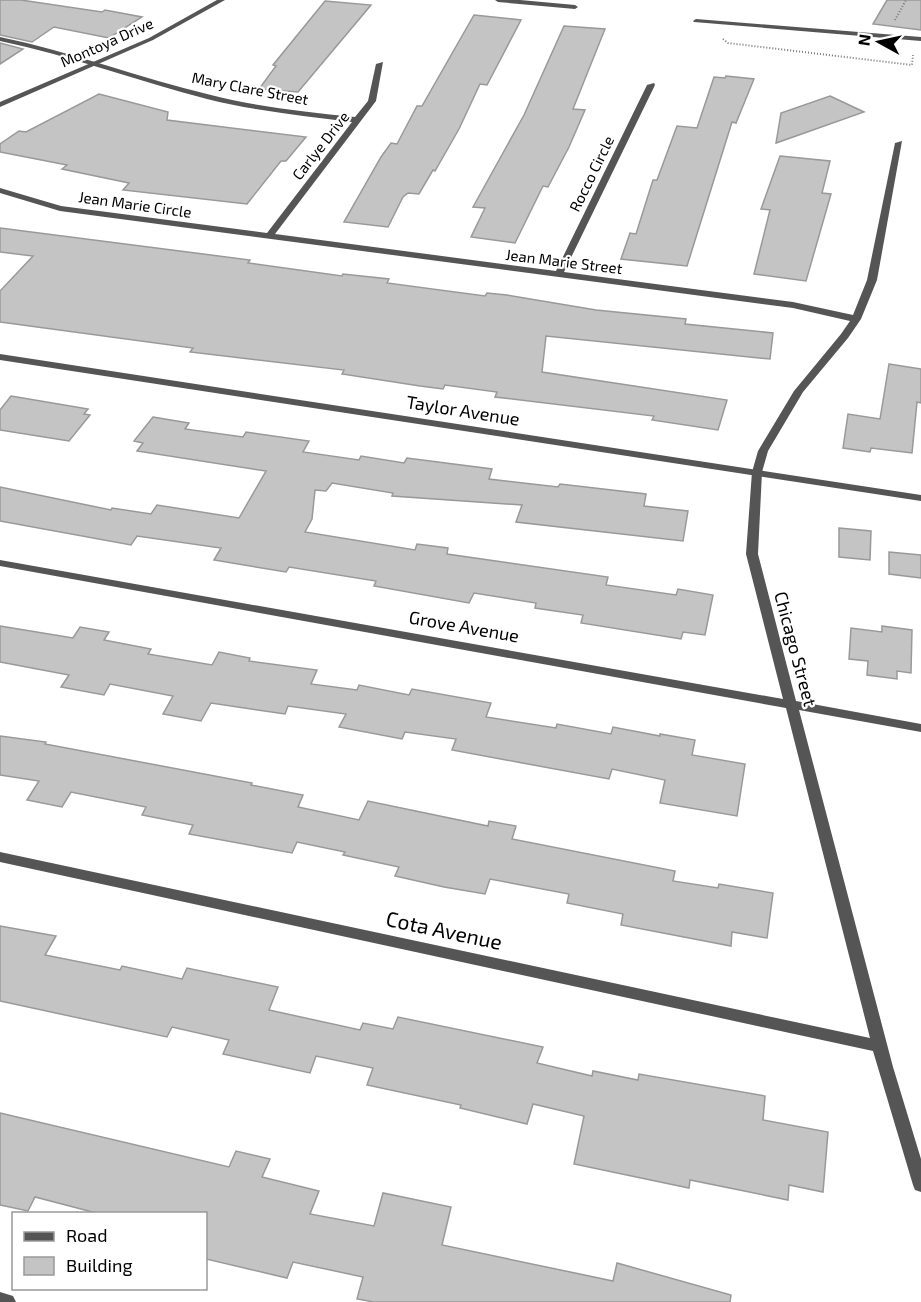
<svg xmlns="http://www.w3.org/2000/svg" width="921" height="1302" viewBox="0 0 921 1302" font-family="'Exo 2',sans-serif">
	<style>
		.building { fill: #c4c4c4; stroke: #999; stroke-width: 1.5 }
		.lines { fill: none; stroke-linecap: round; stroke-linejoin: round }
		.path { stroke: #777; stroke-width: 2; stroke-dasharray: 1 2; stroke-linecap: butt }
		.service { fill: #555; fill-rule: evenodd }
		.minor { fill: #555; fill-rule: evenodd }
		.tertiary { fill: #555; fill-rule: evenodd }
		.labels { text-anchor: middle; stroke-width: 4.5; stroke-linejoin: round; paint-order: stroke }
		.far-street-label { font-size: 15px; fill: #000; stroke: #fff }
		.street-label { font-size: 18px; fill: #000; stroke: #fff }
		.near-street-label { font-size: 21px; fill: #000; stroke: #fff }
	</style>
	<rect width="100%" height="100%" fill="#fff"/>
	<!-- building -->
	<g class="building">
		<path d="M 0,0 L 21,0 L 102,12 L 105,10 L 142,17 L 109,38 L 54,27 L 32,42 L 0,35 Z"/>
		<path d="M 887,0 L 921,0 L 921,30 L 873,24 Z"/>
		<path d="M 325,1 L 371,5 L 298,92 L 259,89 L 276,66 L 273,65 Z"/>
		<path d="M 474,15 L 521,20 L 487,85 L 480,84 L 459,129 L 435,171 L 433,170 L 419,194 L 408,193 L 403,197 L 388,227 L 344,222 L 381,157 L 391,143 L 397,144 L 417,106 L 422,106 Z"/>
		<path d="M 564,26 L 605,29 L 573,109 L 585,110 L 569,147 L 548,187 L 543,186 L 515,243 L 471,237 L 485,208 L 473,207 L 524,115 Z"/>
		<path d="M 0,43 L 23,49 L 0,64 Z"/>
		<path d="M 726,76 L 754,79 L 736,123 L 732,122 L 687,266 L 621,259 L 630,233 L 636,234 L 653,180 L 657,180 L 677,126 L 697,128 L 714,77 L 725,78 Z"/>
		<path d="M 99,94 L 168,112 L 167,120 L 306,137 L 286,161 L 281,161 L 247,204 L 123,190 L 129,183 L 62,169 L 67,165 L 0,152 L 0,144 L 19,131 L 26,132 Z"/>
		<path d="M 830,96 L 864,112 L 776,143 L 781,113 Z"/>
		<path d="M 780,156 L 830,161 L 822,193 L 831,194 L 806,281 L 754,274 L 770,210 L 761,209 Z"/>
		<path d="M 0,228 L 250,260 L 248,263 L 342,276 L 343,274 L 389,279 L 387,283 L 485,296 L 487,293 L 507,295 L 596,310 L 686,319 L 685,324 L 773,333 L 770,359 L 546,336 L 542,372 L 727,400 L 718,430 L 652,420 L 654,416 L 495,397 L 497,392 L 445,385 L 443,389 L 420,386 L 342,374 L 344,370 L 190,352 L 193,348 L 0,322 L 0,291 L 33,256 L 0,252 Z"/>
		<path d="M 889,364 L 921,369 L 921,403 L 917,402 L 912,453 L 871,448 L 870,452 L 843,448 L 848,414 L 880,419 Z"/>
		<path d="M 11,396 L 88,409 L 84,414 L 90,415 L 69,441 L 0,430 L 0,410 Z"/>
		<path d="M 153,417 L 189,423 L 185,429 L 243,437 L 246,432 L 309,441 L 303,452 L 359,460 L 361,456 L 404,463 L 407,458 L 492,469 L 489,479 L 558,487 L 560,484 L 646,494 L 644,506 L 688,511 L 683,541 L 516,522 L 522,505 L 392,496 L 393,493 L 332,483 L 326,491 L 315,490 L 312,519 L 305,532 L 415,550 L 417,544 L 448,548 L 447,554 L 608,577 L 606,585 L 676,595 L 678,589 L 713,595 L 705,635 L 683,632 L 681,639 L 581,623 L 583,615 L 535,608 L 536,603 L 474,593 L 469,603 L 374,586 L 376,581 L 289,567 L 286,572 L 214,560 L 221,548 L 137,536 L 131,545 L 0,521 L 0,487 L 111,510 L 112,508 L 151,514 L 157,505 L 239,518 L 266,471 L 137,451 L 143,443 L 134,441 Z"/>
		<path d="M 839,528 L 871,531 L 870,560 L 839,557 Z"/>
		<path d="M 889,552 L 921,555 L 921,578 L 889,574 Z"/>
		<path d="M 0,626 L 73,638 L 80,627 L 109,632 L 104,640 L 151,649 L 148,654 L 212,665 L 219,652 L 250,658 L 249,661 L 317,670 L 311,684 L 357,690 L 359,685 L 409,695 L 412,689 L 491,703 L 486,717 L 556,728 L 557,724 L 611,734 L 613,727 L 660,736 L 660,734 L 695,740 L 692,755 L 745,764 L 737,816 L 660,803 L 665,780 L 612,769 L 609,779 L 452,750 L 456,739 L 405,732 L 402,739 L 339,727 L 346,714 L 288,706 L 285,714 L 211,703 L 201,721 L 163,714 L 173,696 L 110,684 L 104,695 L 61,687 L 69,675 L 0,662 Z"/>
		<path d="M 882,626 L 912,630 L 911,673 L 897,671 L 897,679 L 867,675 L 868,661 L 849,659 L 851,628 L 882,632 Z"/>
		<path d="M 0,736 L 46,742 L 45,744 L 252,783 L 251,785 L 303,795 L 298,807 L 359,820 L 368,801 L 488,826 L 489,821 L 516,826 L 512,839 L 675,871 L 673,881 L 718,888 L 719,884 L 773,893 L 767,938 L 732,932 L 731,946 L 621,925 L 623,914 L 567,903 L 569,894 L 490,879 L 485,894 L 444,887 L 395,876 L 399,867 L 343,855 L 345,852 L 297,842 L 292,853 L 189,834 L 193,825 L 142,815 L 146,807 L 71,792 L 62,807 L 27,800 L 39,781 L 0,775 Z"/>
		<path d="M 0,926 L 56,936 L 45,955 L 120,970 L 122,966 L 182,979 L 187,968 L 278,987 L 269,1010 L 360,1030 L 363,1023 L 393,1029 L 398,1017 L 543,1047 L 537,1063 L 592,1076 L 593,1071 L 638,1080 L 639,1074 L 765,1096 L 763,1120 L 828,1132 L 823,1192 L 789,1185 L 788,1200 L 690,1180 L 689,1188 L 574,1164 L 584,1116 L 533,1104 L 527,1124 L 460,1108 L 461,1105 L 367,1085 L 373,1068 L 316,1056 L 310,1073 L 223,1054 L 229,1040 L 172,1027 L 167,1037 L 0,1001 Z"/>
		<path d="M 0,1113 L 229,1167 L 236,1151 L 270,1159 L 262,1177 L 319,1191 L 310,1214 L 374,1226 L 383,1193 L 451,1207 L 442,1245 L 613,1281 L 617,1263 L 731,1295 L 730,1302 L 374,1302 L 357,1299 L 363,1277 L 293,1262 L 287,1278 L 206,1259 L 206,1214 L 100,1214 L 35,1197 L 28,1211 L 0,1205 Z"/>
	</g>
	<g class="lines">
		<!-- path -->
		<g class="path">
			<path d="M 895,20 L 906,0"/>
			<path d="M 723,39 L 728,43 L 912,65 L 913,55"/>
		</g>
		<!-- service -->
		<path class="service" d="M 696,19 L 921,37 L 921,41 L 694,22 L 693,21 Z"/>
		<!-- minor -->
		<g class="minor">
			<path d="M 495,0 L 520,0 L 575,5 L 578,7 L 575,9 L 498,2 Z"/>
			<path d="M 0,37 C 72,52 140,78 211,95 C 258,107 307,112 355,117 L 368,101 L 376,64 L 383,62 L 376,101 L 275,234 L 556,271 L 647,85 L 654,83 L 655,85 L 564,272 L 793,302 L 853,315 L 867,280 L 895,143 L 902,141 L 877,280 L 861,319 L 848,338 L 803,392 L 768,451 L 762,472 L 758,554 L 796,701 L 921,724 L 921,732 L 799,710 L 893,1067 L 921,1159 L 921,1192 L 915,1190 L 913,1185 L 873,1051 L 0,862 L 0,852 L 870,1038 L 786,708 L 0,566 L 0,560 L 783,699 L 746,554 L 752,472 L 758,451 L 794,391 L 841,334 L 850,321 L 793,308 L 60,211 L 0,193 L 0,188 L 61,206 L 267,233 L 352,122 C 304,116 255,111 207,99 C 138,81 71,56 0,41 Z"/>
			<path d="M 0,1292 L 13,1296 L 16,1302 L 0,1302 Z"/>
		</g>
		<!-- tertiary -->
		<g class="tertiary">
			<path d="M 217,0 L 225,0 L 153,40 L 0,107 L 0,102 L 149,38 Z"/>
			<path d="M 0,354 L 921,495 L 921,501 L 0,360 Z"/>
		</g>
	</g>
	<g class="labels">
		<!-- far-street labels -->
		<g class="far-street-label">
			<text transform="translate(107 43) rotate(-24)" y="5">Montoya Drive</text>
			<text transform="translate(250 89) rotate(11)" y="5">Mary Clare Street</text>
			<text transform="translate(321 146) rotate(-52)" y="5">Carlye Drive</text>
			<text transform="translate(592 174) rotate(-64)" y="5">Rocco Circle</text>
			<text transform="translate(135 205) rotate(8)" y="5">Jean Marie Circle</text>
			<text transform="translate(564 262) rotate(7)" y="5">Jean Marie Street</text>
		</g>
		<!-- street labels -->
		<g class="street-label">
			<text transform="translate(463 411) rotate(9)" y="6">Taylor Avenue</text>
			<text transform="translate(464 627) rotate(10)" y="6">Grove Avenue</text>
			<text transform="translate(795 649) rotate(75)" y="6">Chicago Street</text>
		</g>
		<!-- near-street labels -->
		<g class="near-street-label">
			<text transform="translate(444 931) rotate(12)" y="7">Cota Avenue</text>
		</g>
	</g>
	<!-- legend -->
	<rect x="12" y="1212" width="195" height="78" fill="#ffffff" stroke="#999999" stroke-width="1.5"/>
	<rect x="24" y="1232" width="30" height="9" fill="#555555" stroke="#999999" stroke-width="1.5"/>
	<text x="66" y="1242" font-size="18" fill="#000000">Road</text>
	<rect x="24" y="1257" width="30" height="18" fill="#c4c4c4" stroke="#999999" stroke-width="1.5"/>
	<text x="66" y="1272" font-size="18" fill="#000000">Building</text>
	<!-- north arrow -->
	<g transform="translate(879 42) rotate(278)" stroke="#ffffff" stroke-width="4.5" paint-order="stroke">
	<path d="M0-4.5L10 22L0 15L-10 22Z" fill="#000000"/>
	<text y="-9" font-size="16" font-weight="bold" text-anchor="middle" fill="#000000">N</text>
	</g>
</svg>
